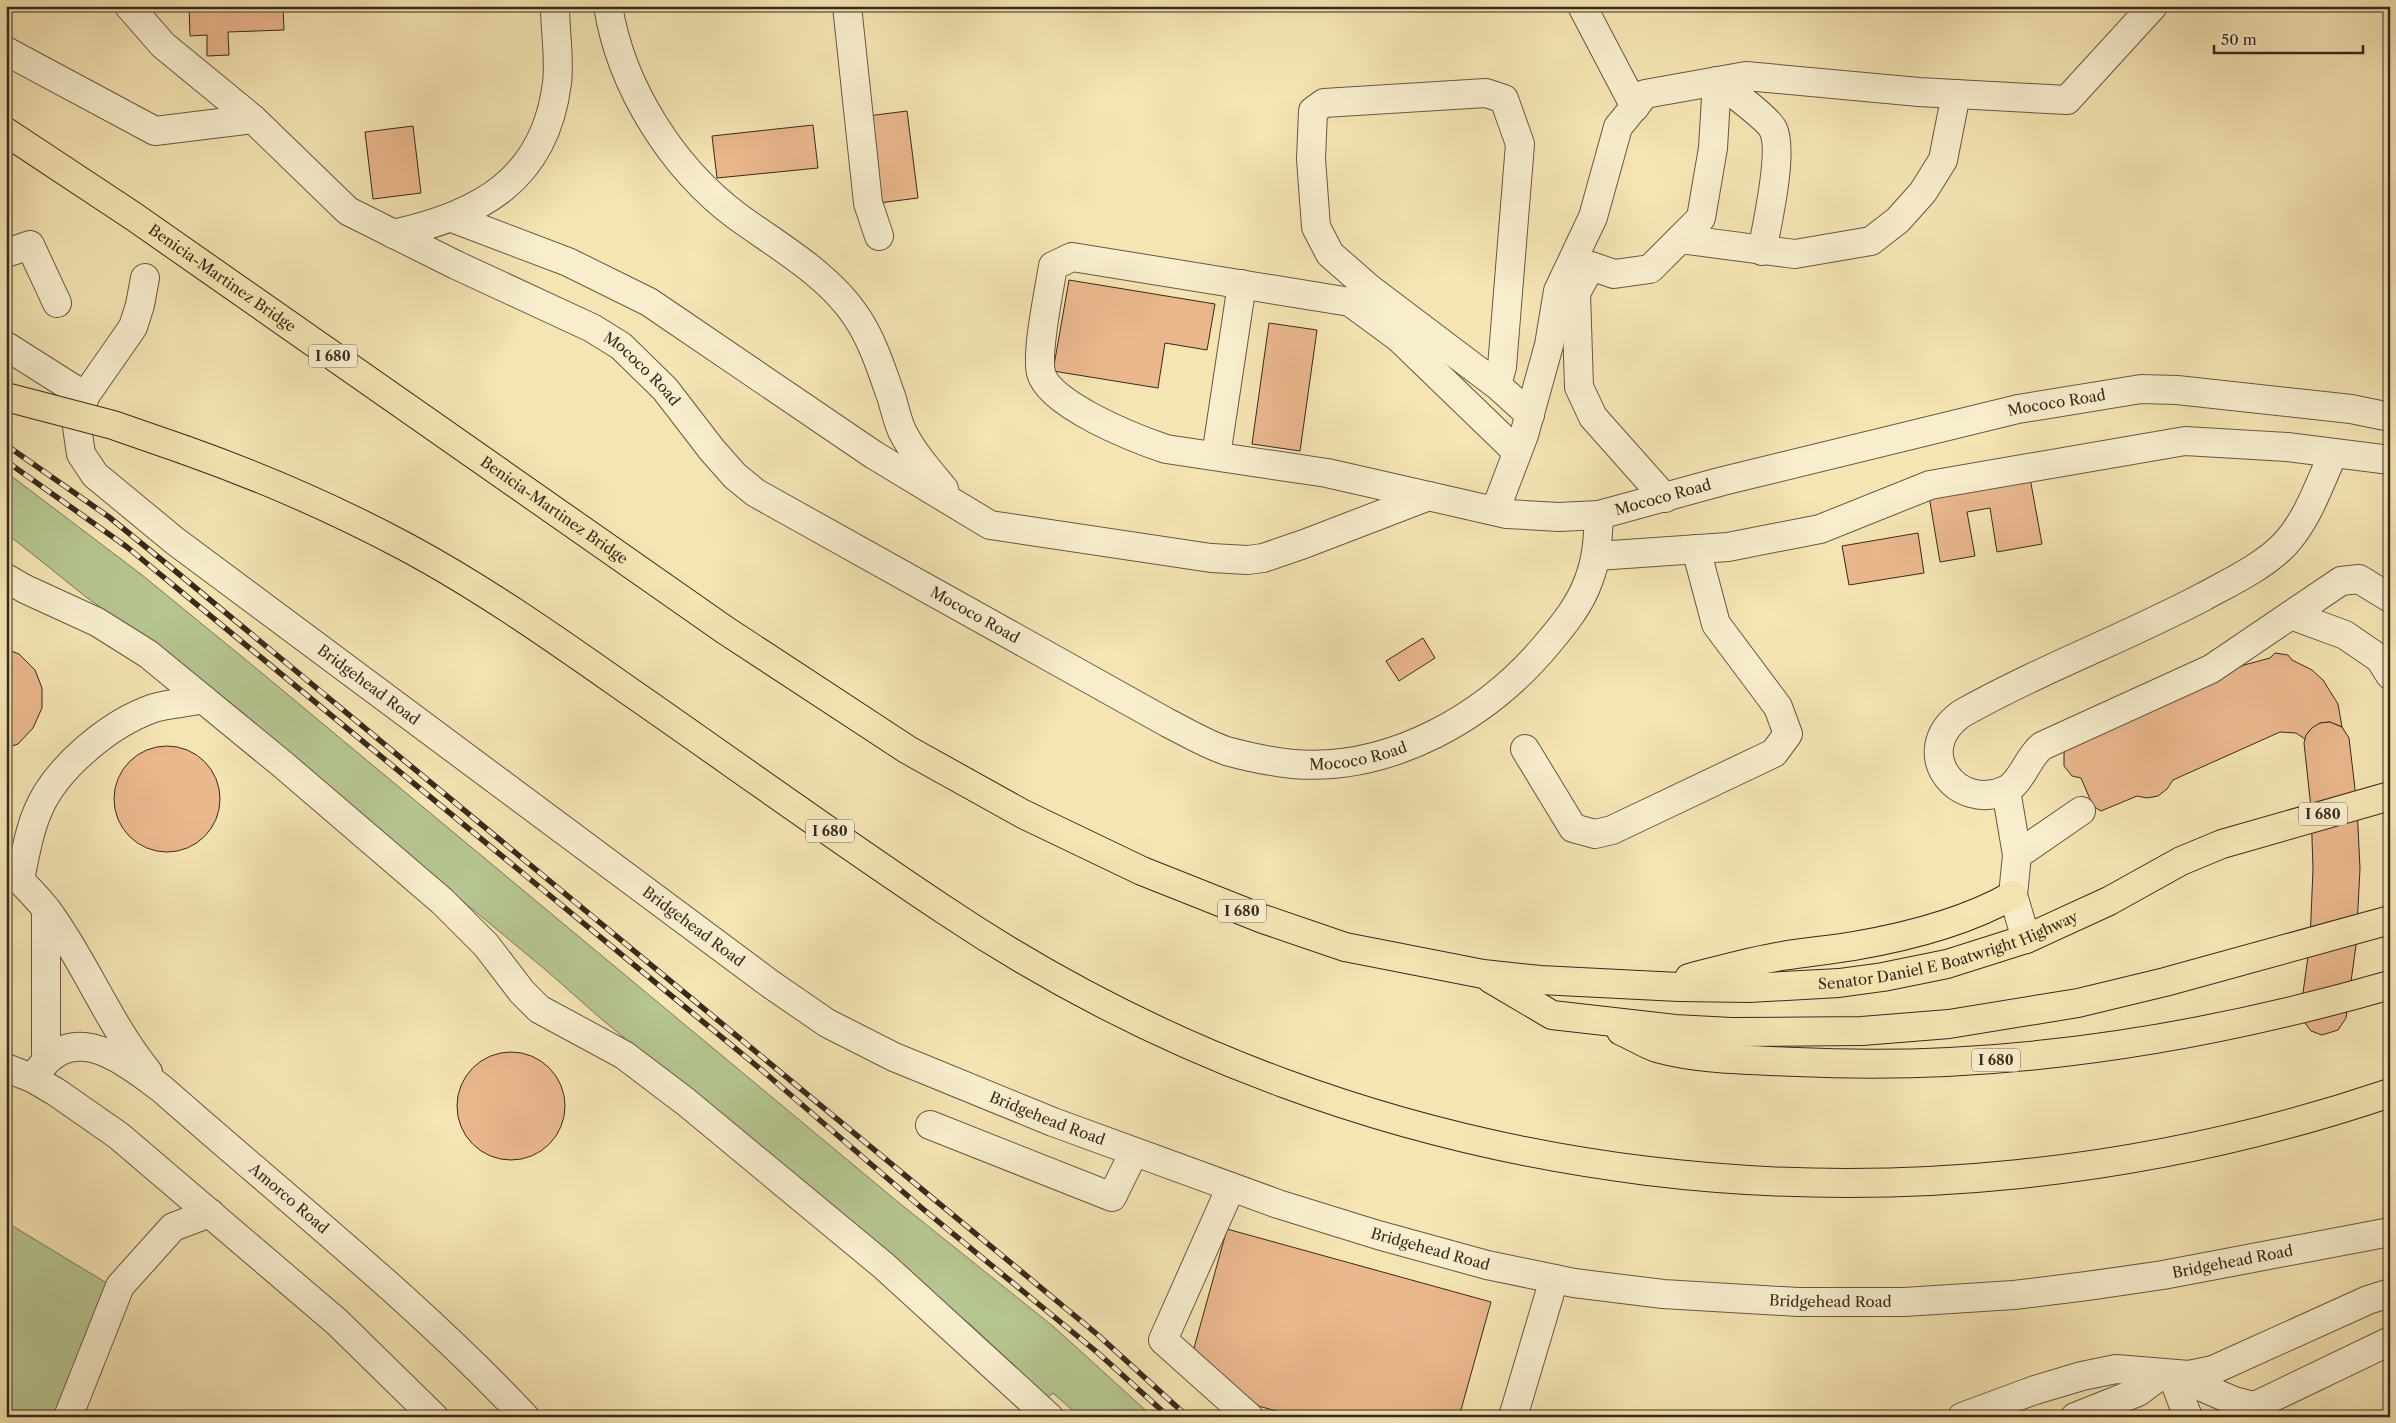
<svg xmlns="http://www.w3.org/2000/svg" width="2396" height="1423" viewBox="0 0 2396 1423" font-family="'Libre Caslon Text',serif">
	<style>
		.green { fill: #b6c691; stroke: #777857 }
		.building { fill: #ebb88e; stroke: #38291d }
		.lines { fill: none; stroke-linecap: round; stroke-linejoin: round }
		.minor-casing { stroke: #675842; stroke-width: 30 }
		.highway-casing { stroke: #38291d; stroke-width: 30 }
		.minor { stroke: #f8eece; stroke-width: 28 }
		.highway { stroke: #f5e5b3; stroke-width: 28 }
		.rail-casing { stroke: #38291d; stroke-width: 5.5 }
		.rail { stroke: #f8eece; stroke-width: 4; stroke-dasharray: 11; stroke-linecap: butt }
		.highway-bridge-casing { stroke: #38291d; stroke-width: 30; stroke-linecap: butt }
		.highway-bridge { stroke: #f5e5b3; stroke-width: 28 }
		.labels { text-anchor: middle; stroke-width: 5; stroke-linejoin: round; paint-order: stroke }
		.shield { fill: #f8eece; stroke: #726452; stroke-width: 1 }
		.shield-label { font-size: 14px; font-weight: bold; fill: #38291d }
		.street-label { font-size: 15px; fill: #38291d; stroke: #f8eece }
	</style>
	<rect width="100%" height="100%" fill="#f5e5b3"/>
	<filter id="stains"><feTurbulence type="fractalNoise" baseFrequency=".004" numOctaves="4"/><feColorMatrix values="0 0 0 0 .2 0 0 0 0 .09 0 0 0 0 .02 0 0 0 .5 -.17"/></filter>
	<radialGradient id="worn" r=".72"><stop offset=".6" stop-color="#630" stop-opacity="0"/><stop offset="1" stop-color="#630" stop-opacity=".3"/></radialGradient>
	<!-- green -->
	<g class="green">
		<path d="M 6,472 L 142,575 L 257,669 L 898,1202 L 1054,1327 L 1153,1417 L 1080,1417 L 1053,1393 L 1048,1397 L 972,1326 L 599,1017 L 547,971 L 151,643 L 86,597 L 6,533 Z"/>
		<path d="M 6,1222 L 115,1288 L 69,1376 L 59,1417 L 6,1417 Z"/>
	</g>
	<!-- building -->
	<g class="building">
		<path d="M 189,6 L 283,6 L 284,30 L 228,32 L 229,55 L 207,56 L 207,35 L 190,36 Z"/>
		<path d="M 907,111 L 918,198 L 871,204 L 860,117 Z"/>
		<path d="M 813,125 L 818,168 L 717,178 L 712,136 Z"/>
		<path d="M 413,126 L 421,193 L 373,199 L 365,132 Z"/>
		<path d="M 1069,280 L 1215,304 L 1207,350 L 1165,343 L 1158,388 L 1053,371 Z"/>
		<path d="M 1269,323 L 1317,330 L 1300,451 L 1252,444 Z"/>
		<path d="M 2030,478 L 2042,544 L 1997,552 L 1990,508 L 1967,512 L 1975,556 L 1940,562 L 1929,496 Z"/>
		<path d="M 1918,533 L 1924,573 L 1849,585 L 1842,546 Z"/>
		<path d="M 1423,638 L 1435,658 L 1399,681 L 1386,661 Z"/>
		<path d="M 6,649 L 19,654 L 35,670 L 42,688 L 42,708 L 33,728 L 18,744 L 6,748 Z"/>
		<path d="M 2275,653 L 2288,655 L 2292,660 L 2312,670 L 2323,680 L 2338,704 L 2342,727 L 2330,722 L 2320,723 L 2309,731 L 2305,739 L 2296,733 L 2280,732 L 2173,780 L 2167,789 L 2158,796 L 2147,798 L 2137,796 L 2101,811 L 2093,806 L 2081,778 L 2072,776 L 2064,766 L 2064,753 L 2071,743 L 2244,665 L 2270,658 Z"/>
		<path d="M 2330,722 L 2342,727 L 2349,738 L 2357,806 L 2360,869 L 2356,945 L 2346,1018 L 2338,1030 L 2322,1035 L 2311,1031 L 2302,1019 L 2301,1008 L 2310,941 L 2313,869 L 2311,808 L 2304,743 L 2306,735 L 2312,728 L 2320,723 Z"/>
		<circle cx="167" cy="799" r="53"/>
		<circle cx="511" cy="1106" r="54"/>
		<path d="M 1227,1229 L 1491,1302 L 1459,1417 L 1298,1417 L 1251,1404 L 1194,1348 Z"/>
	</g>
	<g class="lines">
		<defs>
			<g id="minor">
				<path id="s1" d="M 129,6 L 163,45 L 253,119 L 348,211 L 456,265 L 592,328 L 621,346 L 665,389 L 712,450 L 735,476 L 756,493 L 1168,723 C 1188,733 1209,746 1230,752 C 1249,757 1273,762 1293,764 C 1392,772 1488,716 1549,642 C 1565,623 1580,604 1588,582 C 1597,560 1598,538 1599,515 L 1723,481 L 2018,409 L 2141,389 L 2177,390 L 2351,409 L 2390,417"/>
				<path d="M 608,6 C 621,87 672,168 738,217 C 778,246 828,274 856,316 C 873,341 882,371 892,399 C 895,410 898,422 902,431 C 913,453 929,471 944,489"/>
				<path d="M 847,6 L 868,203 L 879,236"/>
				<path d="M 1582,6 L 1635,107"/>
				<path d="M 6,51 L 155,131 L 253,119"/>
				<path d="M 1717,81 C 1728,89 1768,119 1773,129 C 1784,151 1767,225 1762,251"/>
				<path d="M 452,218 L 568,262 L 649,302 L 874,455 L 990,525 L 1211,558 L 1248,560 L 1263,558 L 1304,544 L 1429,496"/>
				<path d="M 393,234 C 481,215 545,179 557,83 C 560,59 555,31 555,6"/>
				<path d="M 1680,239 L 1795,254 L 1871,241 L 1898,220 L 1923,192 L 1943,160 L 1956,94"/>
				<path d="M 6,253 L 30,245 L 57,303"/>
				<path id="s2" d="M 145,278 L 140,305 L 133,327 L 85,396 L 77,427 L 81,454 L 95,475 L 175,541 L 769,983 L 827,1023 L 894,1057 L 1053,1122 L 1278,1204 L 1378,1235 L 1487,1265 L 1574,1283 L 1663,1294 L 1798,1302 L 1904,1302 L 2014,1295 L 2087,1286 L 2163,1275 L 2390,1232"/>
				<path d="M 6,346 L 85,396"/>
				<path d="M 1497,385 L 1370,289 L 1330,254 L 1316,227 L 1311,159 L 1313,111 L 1324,103 L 1486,93 L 1504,99 L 1520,144 L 1502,367 L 1497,385 L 1530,415"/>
				<path d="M 1517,452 L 1399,338 L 1350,302 L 1072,257 L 1053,266 C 1049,292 1036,351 1041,373 C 1049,405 1136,439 1166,449 L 1327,473 L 1507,514 L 1559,517 L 1599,515"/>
				<path d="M 2333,454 C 2319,485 2308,519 2285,544 C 2263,567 2230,582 2203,597 C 2123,639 2039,670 1961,714 C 1909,752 1958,813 2006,790 C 2022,782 2027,758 2042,746 L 2211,669 L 2341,581 L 2359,579 L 2390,598"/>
				<path d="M 1216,456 L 1242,284"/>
				<path d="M 1665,498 L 1593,417 L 1579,387 L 1576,293 L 1591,266 L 1614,274 L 1650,269 L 1701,218 L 1713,148 L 1717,81"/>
				<path d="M 1495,511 L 1524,435 L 1549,345 L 1558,291 L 1593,217 L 1618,127 L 1645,94 L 1746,76 L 1919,92 L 2067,100 L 2153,6"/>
				<path d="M 1597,556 L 1728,547 L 1820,529 L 1930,485 L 2185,441 L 2287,447 L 2390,460"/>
				<path d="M 6,578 L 25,589 L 97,622 L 148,654 L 281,763 L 442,901 L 486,945 L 522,992 L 539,1009 L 624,1055 L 686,1102 L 884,1266 L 1049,1417"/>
				<path d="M 2291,615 L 2345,635 L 2380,659 L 2390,675"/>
				<path d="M 1525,749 L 1573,828 L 1595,834 L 1612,830 L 1774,753 L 1788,734 L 1778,707 L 1716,624 L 1696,549"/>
				<path d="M 2006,790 L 2017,855 L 2013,895 L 2026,939"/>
				<path d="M 2017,855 L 2081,811"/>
				<path d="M 7,868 C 21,881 35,895 47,910 C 85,961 108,1023 148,1072"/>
				<path d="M 20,879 C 25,857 28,834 37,813 C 54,769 110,723 154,708 C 170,703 187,703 203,699"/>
				<path d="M 46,909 L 46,1061"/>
				<path d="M 6,1068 L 32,1078 L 56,1092 L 119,1136 L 337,1322 L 434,1417"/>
				<path id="s3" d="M 32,1078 C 40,1069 46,1059 57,1053 C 92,1032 135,1069 162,1089 C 284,1197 413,1298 525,1417"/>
				<path d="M 930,1125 L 1112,1197 L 1134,1152"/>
				<path d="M 1231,1187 L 1163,1340 L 1249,1417"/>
				<path d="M 2172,1375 L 2188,1417"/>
				<path d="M 2174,1375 L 2234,1401 L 2254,1406"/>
				<path d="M 68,1417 L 120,1286 L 173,1227 L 210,1213"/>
				<path d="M 1513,1417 L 1554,1279"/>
				<path d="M 1962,1417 L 2035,1390 L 2082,1376 L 2116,1369 L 2189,1375 L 2213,1370 L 2368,1300 L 2390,1293"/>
				<path d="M 2075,1417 L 2138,1392 L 2162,1374"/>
				<path d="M 2232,1417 L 2390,1341"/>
			</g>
			<g id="highway">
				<path id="s4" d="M 6,132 L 133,216 L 725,630 L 908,750 L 1023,814 L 1142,871 L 1263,919 L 1345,947 L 1483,974 L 1540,980 L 1679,987 L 1749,988 L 1839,983 L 1883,977 L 1947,964 L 2026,939 L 2109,901 L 2181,861 L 2222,844 L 2390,796"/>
				<path d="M 185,450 C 261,477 335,509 406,547 C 488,591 563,645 639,698 C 741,769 842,842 946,911 C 1373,1197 1905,1257 2390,1093"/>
				<path d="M 1689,978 C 1720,970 1751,961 1782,956 C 1806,952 1830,950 1854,946 C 1906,937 1968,921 2013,895"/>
				<path d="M 1491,979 L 1552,1015 L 1675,1029 L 1731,1032 L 1862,1031 L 1949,1024 L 2078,1003 L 2165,982 L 2390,920"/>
				<path d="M 1621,1031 C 1633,1036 1645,1044 1657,1048 C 1699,1060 1753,1060 1797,1062 C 1999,1072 2196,1041 2390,985"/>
			</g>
		</defs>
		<!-- minor casing -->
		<use href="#minor" class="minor-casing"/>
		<!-- highway casing -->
		<use href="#highway" class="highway-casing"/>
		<!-- minor -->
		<use href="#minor" class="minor"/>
		<!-- highway -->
		<use href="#highway" class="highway"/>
		<defs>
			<g id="rail">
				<path d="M 6,445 L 109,517 L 168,565 L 1098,1335 L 1188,1417"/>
				<path d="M 6,461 L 127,547 L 764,1072 L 923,1209 L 1098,1353 L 1169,1417"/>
			</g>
		</defs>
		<!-- rail casing -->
		<use href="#rail" class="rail-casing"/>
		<!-- rail -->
		<use href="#rail" class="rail"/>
		<defs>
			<path id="highway-bridge" d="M 6,397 L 113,425 L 185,450"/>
		</defs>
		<!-- highway-bridge casing -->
		<use href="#highway-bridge" class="highway-bridge-casing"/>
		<!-- highway-bridge -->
		<use href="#highway-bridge" class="highway-bridge"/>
	</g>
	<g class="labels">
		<!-- shield labels -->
		<g class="shield">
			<rect x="309" y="344.5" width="48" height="23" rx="4"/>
			<rect x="2299" y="802.5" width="48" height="23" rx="4"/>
			<rect x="806" y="819.5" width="48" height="23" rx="4"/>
			<rect x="1218" y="899.5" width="48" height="23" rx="4"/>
			<rect x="1972" y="1048.5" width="48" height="23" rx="4"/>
		</g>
		<g class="shield-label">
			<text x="333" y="361">I 680</text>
			<text x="2323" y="819">I 680</text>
			<text x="830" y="836">I 680</text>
			<text x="1242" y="916">I 680</text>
			<text x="1996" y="1065">I 680</text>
		</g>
		<!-- street labels -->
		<g class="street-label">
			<text dy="5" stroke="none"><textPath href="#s4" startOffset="261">Benicia-Martinez Bridge</textPath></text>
			<text dy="5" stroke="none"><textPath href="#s1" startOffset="636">Mococo Road</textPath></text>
			<text dy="5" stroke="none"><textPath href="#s1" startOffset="2316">Mococo Road</textPath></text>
			<text dy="5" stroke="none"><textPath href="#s1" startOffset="1911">Mococo Road</textPath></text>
			<text dy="5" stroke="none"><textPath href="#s4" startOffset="666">Benicia-Martinez Bridge</textPath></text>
			<text dy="5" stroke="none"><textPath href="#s1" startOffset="1056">Mococo Road</textPath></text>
			<text dy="5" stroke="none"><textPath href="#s2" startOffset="564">Bridgehead Road</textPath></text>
			<text dy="5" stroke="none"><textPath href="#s1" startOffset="1476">Mococo Road</textPath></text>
			<text dy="5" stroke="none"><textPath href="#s2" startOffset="969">Bridgehead Road</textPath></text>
			<text dy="5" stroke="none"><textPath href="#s4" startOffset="2185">Senator Daniel E Boatwright Highway</textPath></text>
			<text dy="5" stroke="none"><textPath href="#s2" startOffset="1374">Bridgehead Road</textPath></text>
			<text dy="5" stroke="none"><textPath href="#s3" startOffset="321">Amorco Road</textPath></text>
			<text dy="5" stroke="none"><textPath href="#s2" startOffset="1779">Bridgehead Road</textPath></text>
			<text dy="5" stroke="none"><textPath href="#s2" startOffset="2589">Bridgehead Road</textPath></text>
			<text dy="5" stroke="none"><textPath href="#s2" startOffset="2184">Bridgehead Road</textPath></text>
		</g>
	</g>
	<!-- margin -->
	<rect width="2396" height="1423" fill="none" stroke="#f5e5b3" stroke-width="25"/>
	<rect x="8" y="8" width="2381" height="1408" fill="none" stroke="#38291d" stroke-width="2.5"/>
	<rect x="12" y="12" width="2371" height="1398" fill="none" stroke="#38291d"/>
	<!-- scale -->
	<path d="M2214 45v8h149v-8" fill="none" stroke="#38291d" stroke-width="2.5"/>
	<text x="2221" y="45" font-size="15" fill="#38291d" stroke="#f8eece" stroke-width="4" paint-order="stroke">50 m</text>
	<rect width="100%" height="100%" filter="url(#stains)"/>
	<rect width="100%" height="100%" fill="url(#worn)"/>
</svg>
